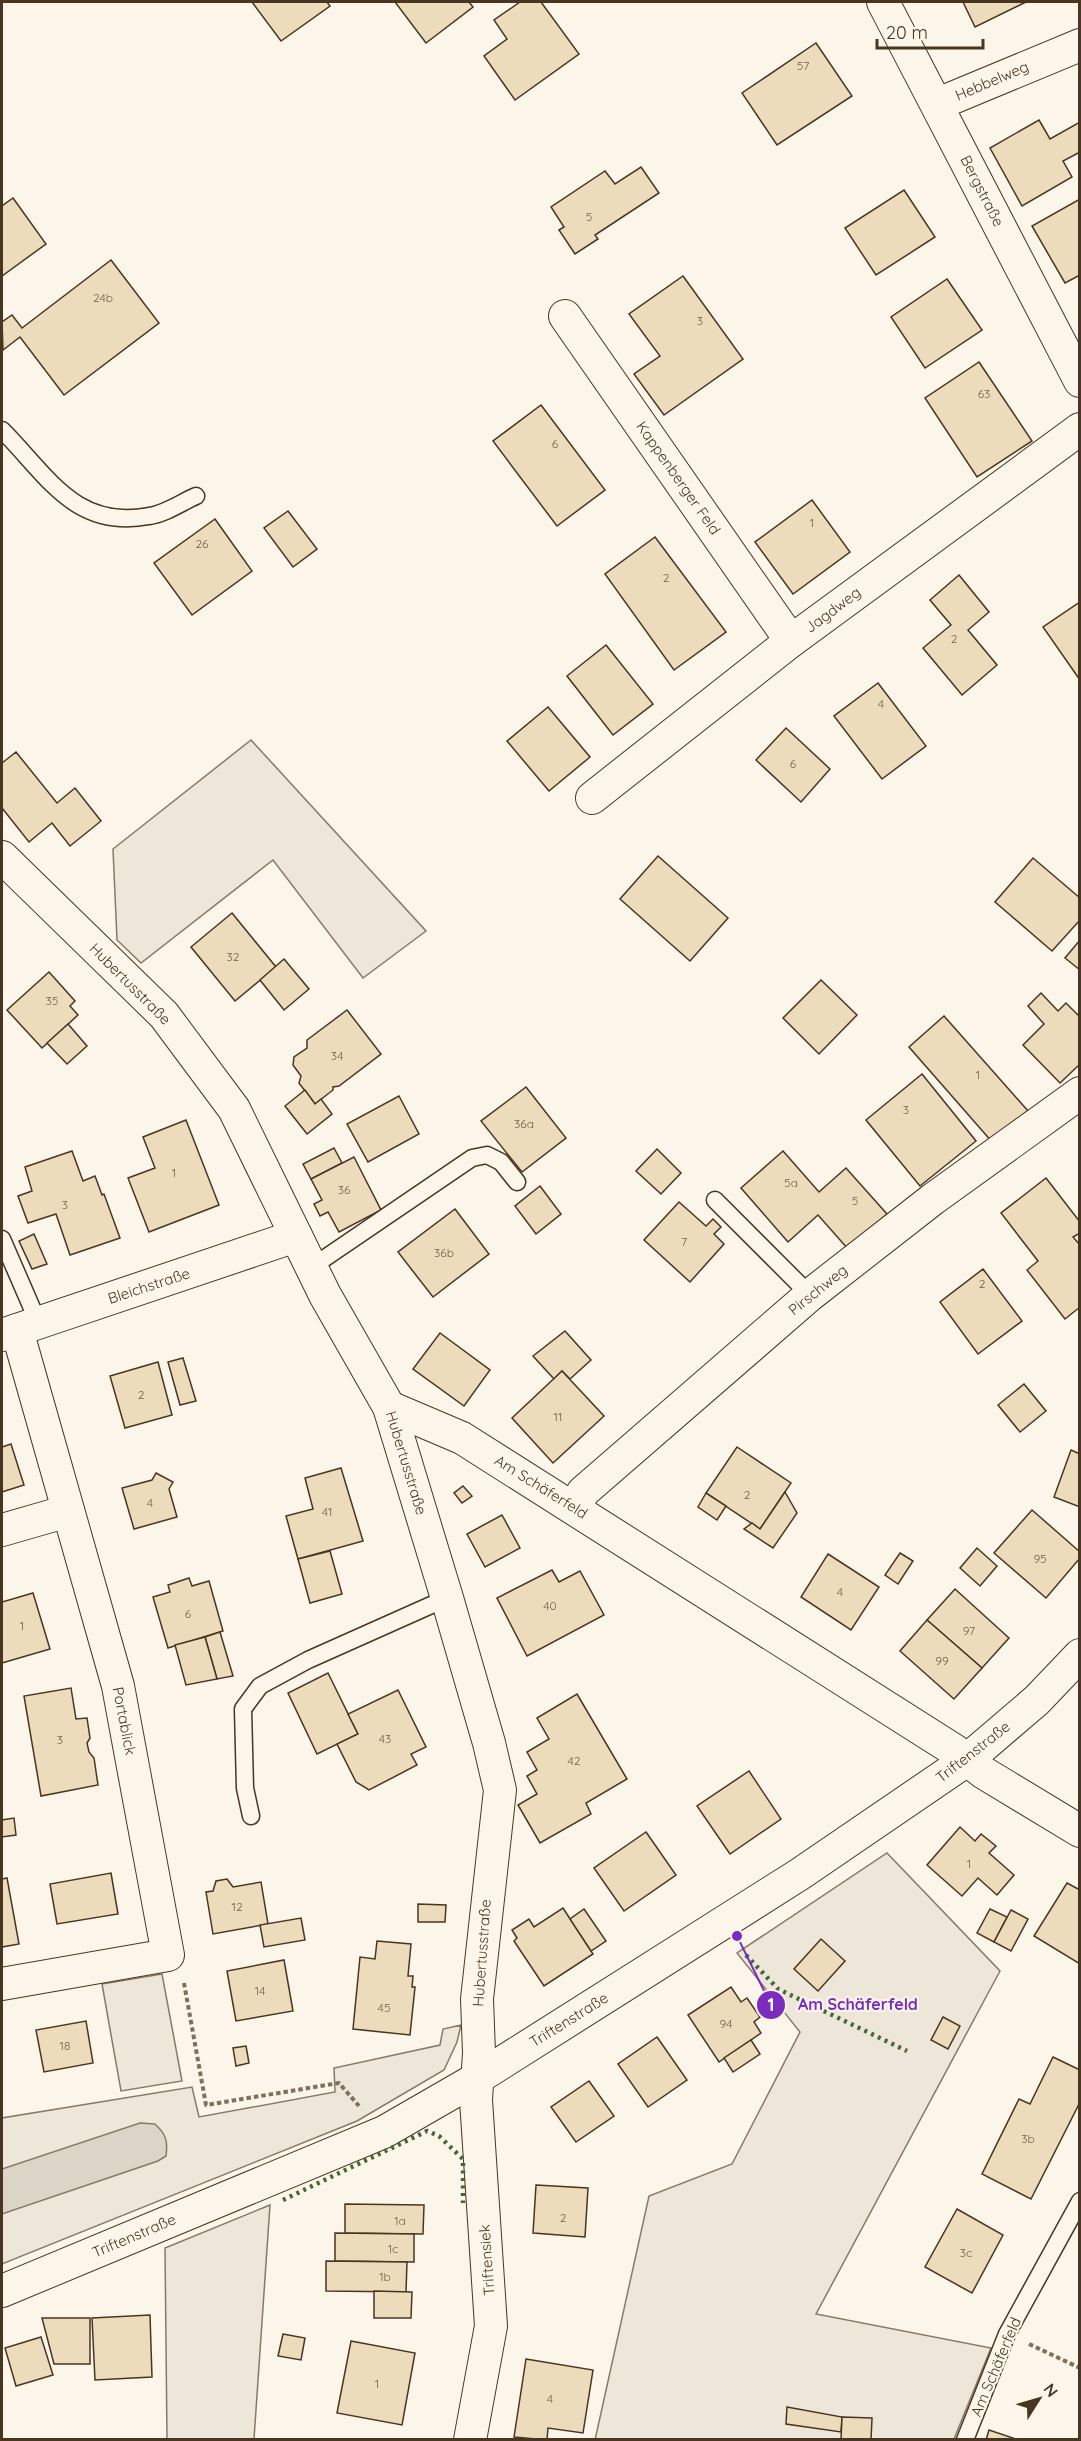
<svg xmlns="http://www.w3.org/2000/svg" width="1081" height="2441" viewBox="0 0 1081 2441" font-family="Quicksand,sans-serif">
	<style>
		.green { fill: #ede6d9; stroke: #887966; stroke-width: 1.5 }
		.water { fill: #dcd4c6; stroke: #887966; stroke-width: 1.5 }
		.building { fill: #ecdcbc; stroke: #4a3520; stroke-width: 1.5 }
		.lines { fill: none; stroke-linecap: round; stroke-linejoin: round }
		.lane-casing { stroke: #4a3520; stroke-width: 19 }
		.street-casing { stroke: #4a3520; stroke-width: 34 }
		.path { stroke: #7f6f5c; stroke-width: 4; stroke-dasharray: 4.5 3; stroke-linecap: butt }
		.lane { stroke: #fbf6e9; stroke-width: 16 }
		.street { stroke: #fbf6e9; stroke-width: 32 }
		.hedge { stroke: #436837; stroke-width: 4.5; stroke-dasharray: 3 4.5; stroke-linecap: butt }
		.labels { text-anchor: middle; stroke-width: 4.5; stroke-linejoin: round; paint-order: stroke }
		.number-label { font-size: 12px; fill: #725f47 }
		.street-label { font-size: 15px; fill: #4a3520; stroke: #fbf6e9 }
		.leader { fill: none; stroke: #7b2cbf; stroke-width: 2 }
		.callout-dot { fill: #7b2cbf; stroke: #fbf6e9; stroke-width: 2 }
		.mark-label { font-size: 18px; text-anchor: middle; font-weight: bold; fill: #fff }
		.callout-label { font-size: 16px; text-anchor: middle; font-weight: bold; fill: #7b2cbf; stroke: #fbf6e9; stroke-width: 4.5; stroke-linejoin: round; paint-order: stroke }
	</style>
	<rect width="100%" height="100%" fill="#fbf6e9"/>
	<!-- green -->
	<g class="green">
		<path d="M 251,740 L 426,931 L 363,978 L 273,860 L 141,963 L 117,940 L 113,849 Z"/>
		<path d="M 887,1853 L 1000,1971 L 816,2314 L 991,2348 L 954,2439 L 595,2440 L 649,2196 L 732,2164 L 800,2032 L 737,1953 Z"/>
		<path d="M 162,1974 L 182,2081 L 121,2091 L 102,1984 Z"/>
		<path d="M 461,2025 L 457,2042 L 444,2070 L 357,2121 L 2,2264 L 2,2118 L 192,2087 L 199,2117 L 335,2092 L 334,2068 L 440,2045 L 443,2029 Z"/>
		<path d="M 270,2205 L 254,2439 L 167,2439 L 165,2248 Z"/>
	</g>
	<!-- water -->
	<path class="water" d="M 140,2123 L 155,2124 C 166,2134 168,2141 166,2156 L 158,2161 L 2,2214 L 2,2169 Z"/>
	<!-- building -->
	<g class="building">
		<path d="M 252,2 L 327,2 L 330,6 L 281,41 Z"/>
		<path d="M 395,2 L 469,2 L 473,7 L 426,43 Z"/>
		<path d="M 520,2 L 541,2 L 579,54 L 515,100 L 484,56 L 507,39 L 494,20 Z"/>
		<path d="M 963,2 L 1026,2 L 975,27 Z"/>
		<path d="M 816,43 L 852,96 L 777,145 L 742,93 Z"/>
		<path d="M 1039,120 L 1050,139 L 1080,122 L 1080,152 L 1063,161 L 1072,177 L 1022,206 L 990,148 Z"/>
		<path d="M 641,167 L 659,193 L 595,235 L 598,239 L 575,254 L 559,230 L 564,227 L 551,207 L 605,171 L 615,184 Z"/>
		<path d="M 904,190 L 935,237 L 876,275 L 845,228 Z"/>
		<path d="M 13,198 L 46,244 L 2,276 L 2,206 Z"/>
		<path d="M 1080,199 L 1080,275 L 1065,283 L 1032,226 Z"/>
		<path d="M 111,260 L 159,323 L 64,395 L 20,337 L 3,350 L 2,322 L 12,315 L 22,328 Z"/>
		<path d="M 683,276 L 743,359 L 664,415 L 634,374 L 660,356 L 629,314 Z"/>
		<path d="M 947,279 L 982,330 L 925,368 L 891,317 Z"/>
		<path d="M 979,362 L 1032,441 L 977,477 L 925,398 Z"/>
		<path d="M 541,405 L 605,490 L 557,526 L 493,441 Z"/>
		<path d="M 812,500 L 850,552 L 793,594 L 755,542 Z"/>
		<path d="M 288,511 L 317,549 L 293,567 L 264,528 Z"/>
		<path d="M 215,519 L 252,571 L 192,615 L 154,563 Z"/>
		<path d="M 655,537 L 726,632 L 674,670 L 605,574 Z"/>
		<path d="M 959,575 L 989,612 L 968,630 L 997,665 L 962,695 L 923,648 L 951,625 L 930,600 Z"/>
		<path d="M 1080,602 L 1080,680 L 1043,627 Z"/>
		<path d="M 606,645 L 653,704 L 613,735 L 567,676 Z"/>
		<path d="M 878,683 L 926,746 L 882,779 L 834,716 Z"/>
		<path d="M 548,707 L 590,757 L 549,791 L 507,741 Z"/>
		<path d="M 786,728 L 830,769 L 801,802 L 756,760 Z"/>
		<path d="M 16,752 L 57,803 L 75,788 L 101,821 L 70,846 L 52,823 L 29,842 L 2,808 L 2,763 Z"/>
		<path d="M 658,856 L 728,918 L 690,961 L 620,899 Z"/>
		<path d="M 1033,858 L 1080,898 L 1080,920 L 1052,951 L 995,902 Z"/>
		<path d="M 232,913 L 276,967 L 235,1001 L 191,947 Z"/>
		<path d="M 1080,940 L 1080,970 L 1065,958 Z"/>
		<path d="M 284,959 L 309,989 L 284,1010 L 260,980 Z"/>
		<path d="M 49,972 L 75,1001 L 70,1006 L 78,1015 L 42,1048 L 7,1010 Z"/>
		<path d="M 821,980 L 857,1015 L 819,1054 L 783,1018 Z"/>
		<path d="M 1041,993 L 1058,1011 L 1066,1003 L 1080,1017 L 1080,1064 L 1060,1083 L 1023,1045 L 1044,1024 L 1028,1006 Z"/>
		<path d="M 347,1010 L 381,1054 L 339,1086 L 333,1087 L 333,1090 L 315,1104 L 299,1083 L 301,1076 L 293,1065 L 294,1057 L 307,1048 L 307,1040 Z"/>
		<path d="M 944,1016 L 1029,1112 L 993,1143 L 909,1047 Z"/>
		<path d="M 68,1024 L 87,1046 L 67,1064 L 47,1043 Z"/>
		<path d="M 922,1074 L 976,1141 L 920,1186 L 866,1120 Z"/>
		<path d="M 526,1087 L 566,1138 L 522,1172 L 481,1121 Z"/>
		<path d="M 305,1090 L 315,1104 L 321,1099 L 332,1114 L 307,1134 L 285,1106 Z"/>
		<path d="M 399,1096 L 419,1134 L 368,1162 L 347,1124 Z"/>
		<path d="M 186,1120 L 219,1205 L 149,1232 L 128,1178 L 155,1168 L 143,1137 Z"/>
		<path d="M 334,1148 L 342,1163 L 311,1179 L 303,1164 Z"/>
		<path d="M 657,1149 L 681,1173 L 661,1194 L 636,1171 Z"/>
		<path d="M 72,1151 L 83,1181 L 95,1176 L 102,1195 L 104,1194 L 120,1238 L 70,1255 L 56,1214 L 28,1223 L 18,1196 L 32,1191 L 25,1167 Z"/>
		<path d="M 783,1151 L 819,1192 L 846,1168 L 887,1214 L 848,1249 L 818,1215 L 788,1242 L 741,1188 Z"/>
		<path d="M 354,1157 L 381,1210 L 339,1232 L 328,1212 L 320,1216 L 314,1204 L 322,1200 L 311,1179 Z"/>
		<path d="M 1046,1178 L 1080,1222 L 1080,1233 L 1073,1237 L 1080,1245 L 1080,1307 L 1065,1319 L 1027,1270 L 1038,1261 L 1001,1213 Z"/>
		<path d="M 540,1186 L 561,1214 L 536,1234 L 515,1206 Z"/>
		<path d="M 679,1202 L 706,1226 L 713,1219 L 721,1227 L 714,1234 L 724,1244 L 690,1282 L 644,1240 Z"/>
		<path d="M 455,1209 L 489,1254 L 433,1297 L 398,1252 Z"/>
		<path d="M 34,1234 L 47,1264 L 32,1269 L 19,1241 Z"/>
		<path d="M 983,1269 L 1022,1321 L 978,1354 L 940,1302 Z"/>
		<path d="M 565,1331 L 591,1360 L 570,1379 L 562,1371 L 554,1379 L 533,1356 Z"/>
		<path d="M 440,1333 L 490,1370 L 464,1406 L 413,1369 Z"/>
		<path d="M 183,1358 L 196,1401 L 180,1405 L 168,1362 Z"/>
		<path d="M 158,1362 L 172,1415 L 125,1428 L 110,1376 Z"/>
		<path d="M 562,1371 L 604,1416 L 553,1463 L 512,1418 Z"/>
		<path d="M 1024,1384 L 1046,1411 L 1020,1432 L 998,1405 Z"/>
		<path d="M 11,1444 L 24,1485 L 2,1492 L 2,1447 Z"/>
		<path d="M 737,1447 L 791,1483 L 760,1529 L 706,1493 Z"/>
		<path d="M 1071,1450 L 1080,1454 L 1080,1507 L 1054,1497 Z"/>
		<path d="M 341,1468 L 363,1541 L 298,1559 L 286,1516 L 313,1509 L 305,1478 Z"/>
		<path d="M 156,1473 L 173,1482 L 169,1489 L 177,1517 L 134,1529 L 122,1488 L 152,1480 Z"/>
		<path d="M 463,1486 L 472,1496 L 462,1503 L 454,1493 Z"/>
		<path d="M 785,1492 L 797,1513 L 773,1548 L 744,1529 L 752,1523 L 760,1529 Z"/>
		<path d="M 706,1493 L 726,1506 L 717,1520 L 698,1507 Z"/>
		<path d="M 1032,1510 L 1080,1552 L 1080,1558 L 1046,1598 L 994,1553 Z"/>
		<path d="M 502,1515 L 520,1548 L 485,1567 L 467,1534 Z"/>
		<path d="M 977,1548 L 997,1566 L 980,1586 L 960,1568 Z"/>
		<path d="M 330,1551 L 342,1594 L 310,1603 L 298,1559 Z"/>
		<path d="M 900,1553 L 913,1561 L 898,1584 L 885,1575 Z"/>
		<path d="M 828,1554 L 879,1587 L 851,1630 L 801,1597 Z"/>
		<path d="M 552,1570 L 559,1582 L 580,1571 L 604,1615 L 527,1656 L 497,1598 Z"/>
		<path d="M 189,1578 L 192,1586 L 209,1581 L 223,1631 L 168,1648 L 153,1597 L 170,1592 L 168,1585 Z"/>
		<path d="M 955,1589 L 1009,1638 L 982,1668 L 927,1620 Z"/>
		<path d="M 33,1593 L 50,1649 L 2,1663 L 2,1602 Z"/>
		<path d="M 927,1620 L 982,1668 L 954,1699 L 900,1651 Z"/>
		<path d="M 220,1632 L 233,1676 L 217,1679 L 205,1637 Z"/>
		<path d="M 205,1637 L 217,1679 L 186,1685 L 175,1645 Z"/>
		<path d="M 328,1673 L 358,1734 L 317,1754 L 288,1693 Z"/>
		<path d="M 71,1688 L 76,1719 L 87,1718 L 90,1738 L 87,1743 L 89,1752 L 94,1758 L 98,1785 L 41,1796 L 24,1696 Z"/>
		<path d="M 398,1690 L 426,1747 L 411,1754 L 417,1765 L 369,1790 L 356,1782 L 337,1744 L 358,1734 L 348,1714 Z"/>
		<path d="M 577,1694 L 627,1779 L 586,1803 L 591,1814 L 540,1843 L 518,1805 L 537,1794 L 527,1776 L 537,1770 L 527,1752 L 549,1739 L 537,1718 Z"/>
		<path d="M 749,1771 L 781,1819 L 730,1854 L 697,1806 Z"/>
		<path d="M 14,1818 L 16,1835 L 2,1837 L 2,1820 Z"/>
		<path d="M 960,1827 L 975,1841 L 981,1834 L 996,1846 L 989,1853 L 1014,1875 L 997,1895 L 978,1878 L 962,1896 L 927,1865 Z"/>
		<path d="M 646,1832 L 676,1875 L 624,1911 L 594,1868 Z"/>
		<path d="M 111,1873 L 118,1914 L 57,1924 L 50,1884 Z"/>
		<path d="M 7,1878 L 19,1944 L 2,1947 L 2,1879 Z"/>
		<path d="M 227,1879 L 233,1887 L 261,1882 L 268,1924 L 213,1934 L 206,1892 L 213,1891 L 216,1881 Z"/>
		<path d="M 1067,1883 L 1080,1890 L 1080,1964 L 1034,1936 Z"/>
		<path d="M 418,1904 L 446,1905 L 445,1922 L 418,1922 Z"/>
		<path d="M 563,1908 L 593,1954 L 544,1986 L 514,1941 L 517,1938 L 512,1930 L 529,1919 L 534,1927 Z"/>
		<path d="M 584,1909 L 606,1941 L 591,1951 L 570,1919 Z"/>
		<path d="M 990,1909 L 1007,1917 L 994,1942 L 977,1933 Z"/>
		<path d="M 1011,1910 L 1028,1919 L 1011,1951 L 994,1942 Z"/>
		<path d="M 301,1918 L 305,1940 L 264,1947 L 260,1925 Z"/>
		<path d="M 821,1939 L 845,1961 L 818,1991 L 794,1969 Z"/>
		<path d="M 377,1941 L 411,1944 L 408,1976 L 413,1976 L 412,1987 L 415,1987 L 410,2035 L 353,2029 L 360,1957 L 375,1959 Z"/>
		<path d="M 284,1960 L 293,2011 L 236,2021 L 227,1971 Z"/>
		<path d="M 731,1987 L 741,2002 L 747,1998 L 760,2017 L 754,2022 L 761,2033 L 719,2062 L 688,2015 Z"/>
		<path d="M 943,2017 L 960,2026 L 948,2049 L 931,2040 Z"/>
		<path d="M 86,2021 L 93,2063 L 44,2072 L 36,2030 Z"/>
		<path d="M 657,2037 L 687,2080 L 648,2107 L 618,2064 Z"/>
		<path d="M 751,2040 L 760,2054 L 733,2072 L 724,2058 Z"/>
		<path d="M 246,2046 L 249,2063 L 236,2066 L 233,2048 Z"/>
		<path d="M 1053,2057 L 1080,2070 L 1080,2102 L 1031,2199 L 982,2174 L 1019,2099 L 1030,2104 Z"/>
		<path d="M 589,2081 L 614,2116 L 576,2142 L 551,2107 Z"/>
		<path d="M 536,2185 L 588,2188 L 585,2237 L 533,2233 Z"/>
		<path d="M 345,2204 L 424,2205 L 423,2234 L 345,2233 Z"/>
		<path d="M 957,2209 L 1003,2235 L 972,2293 L 925,2267 Z"/>
		<path d="M 335,2233 L 414,2234 L 414,2262 L 335,2261 Z"/>
		<path d="M 326,2261 L 407,2262 L 406,2292 L 326,2291 Z"/>
		<path d="M 374,2291 L 412,2292 L 411,2318 L 374,2318 Z"/>
		<path d="M 150,2315 L 152,2377 L 95,2380 L 92,2318 Z"/>
		<path d="M 42,2318 L 90,2318 L 90,2364 L 54,2364 Z"/>
		<path d="M 283,2334 L 305,2338 L 301,2360 L 278,2356 Z"/>
		<path d="M 41,2337 L 53,2375 L 16,2386 L 5,2348 Z"/>
		<path d="M 351,2341 L 415,2353 L 402,2425 L 337,2413 Z"/>
		<path d="M 526,2359 L 593,2370 L 583,2433 L 548,2428 L 547,2440 L 514,2437 Z"/>
		<path d="M 787,2407 L 842,2417 L 841,2432 L 786,2424 Z"/>
		<path d="M 842,2417 L 872,2418 L 871,2440 L 841,2440 Z"/>
		<path d="M 989,2430 L 1019,2440 L 986,2440 Z"/>
	</g>
	<g class="lines">
		<defs>
			<g id="lane">
				<path d="M 2,430 C 48,476 75,530 149,516 C 165,514 182,502 196,496"/>
				<path d="M 715,1200 L 810,1295"/>
				<path d="M 2,1239 L 38,1322"/>
				<path d="M 309,1262 L 325,1258 L 472,1158 L 487,1155 L 501,1162 L 517,1182"/>
				<path d="M 251,1816 L 245,1788 L 243,1709 L 260,1686 L 308,1660 L 447,1598"/>
				<path d="M 965,2440 L 1007,2334 L 1080,2201"/>
			</g>
			<g id="street">
				<path d="M 883,2 L 1080,381"/>
				<path d="M 938,104 L 1080,45"/>
				<path d="M 565,316 L 791,641"/>
				<path d="M 592,798 L 791,641 L 1080,429"/>
				<path d="M 2,857 L 164,1015 L 234,1109 L 325,1295 L 389,1407 L 447,1598 L 489,1743 L 500,1790 L 477,1999 L 479,2053 L 476,2100 L 491,2326 L 470,2440"/>
				<path d="M 2,1335 L 296,1236"/>
				<path d="M 389,1407 L 462,1438 L 954,1750 L 984,1773 L 1080,1831"/>
				<path d="M 575,1508 L 583,1492 L 810,1295 L 933,1199 L 1080,1093"/>
				<path d="M 2,1530 L 68,1511"/>
				<path d="M 2,1984 L 168,1955 L 118,1686 L 17,1330"/>
				<path d="M 2,2291 L 384,2132 L 476,2079 L 800,1874 L 967,1760 L 1037,1700 L 1080,1655"/>
			</g>
		</defs>
		<!-- lane casing -->
		<use href="#lane" class="lane-casing"/>
		<!-- street casing -->
		<use href="#street" class="street-casing"/>
		<!-- path -->
		<g class="path">
			<path d="M 184,1983 L 206,2105 L 339,2083 L 359,2106"/>
			<path d="M 1029,2344 L 1080,2368"/>
		</g>
		<!-- lane -->
		<use href="#lane" class="lane"/>
		<!-- street -->
		<use href="#street" class="street"/>
		<!-- hedge -->
		<g class="hedge">
			<path d="M 746,1955 L 778,1989 L 907,2051"/>
			<path d="M 283,2200 L 427,2131 L 439,2136 L 463,2159 L 463,2203"/>
		</g>
	</g>
	<g class="labels">
		<!-- number labels -->
		<g class="number-label">
			<text x="803" y="70">57</text>
			<text x="589" y="221">5</text>
			<text x="103" y="302">24b</text>
			<text x="700" y="325">3</text>
			<text x="984" y="398">63</text>
			<text x="555" y="448">6</text>
			<text x="812" y="527">1</text>
			<text x="202" y="548">26</text>
			<text x="666" y="582">2</text>
			<text x="954" y="643">2</text>
			<text x="881" y="708">4</text>
			<text x="793" y="768">6</text>
			<text x="233" y="961">32</text>
			<text x="52" y="1005">35</text>
			<text x="337" y="1060">34</text>
			<text x="978" y="1079">1</text>
			<text x="906" y="1114">3</text>
			<text x="524" y="1128">36a</text>
			<text x="174" y="1177">1</text>
			<text x="791" y="1187">5a</text>
			<text x="344" y="1194">36</text>
			<text x="855" y="1205">5</text>
			<text x="65" y="1209">3</text>
			<text x="684" y="1246">7</text>
			<text x="444" y="1257">36b</text>
			<text x="982" y="1288">2</text>
			<text x="141" y="1399">2</text>
			<text x="558" y="1421">11</text>
			<text x="747" y="1499">2</text>
			<text x="150" y="1507">4</text>
			<text x="327" y="1516">41</text>
			<text x="1040" y="1563">95</text>
			<text x="840" y="1596">4</text>
			<text x="550" y="1610">40</text>
			<text x="188" y="1618">6</text>
			<text x="22" y="1630">1</text>
			<text x="969" y="1635">97</text>
			<text x="942" y="1665">99</text>
			<text x="385" y="1743">43</text>
			<text x="60" y="1744">3</text>
			<text x="574" y="1765">42</text>
			<text x="969" y="1868">1</text>
			<text x="237" y="1911">12</text>
			<text x="260" y="1995">14</text>
			<text x="384" y="2012">45</text>
			<text x="726" y="2028">94</text>
			<text x="65" y="2050">18</text>
			<text x="1028" y="2143">3b</text>
			<text x="563" y="2222">2</text>
			<text x="400" y="2225">1a</text>
			<text x="393" y="2253">1c</text>
			<text x="966" y="2257">3c</text>
			<text x="385" y="2281">1b</text>
			<text x="377" y="2388">1</text>
			<text x="550" y="2403">4</text>
		</g>
		<!-- street labels -->
		<g class="street-label">
			<text transform="translate(992 81) rotate(-23)" y="5">Hebbelweg</text>
			<text transform="translate(982 191) rotate(63)" y="5">Bergstraße</text>
			<text transform="translate(678 478) rotate(55)" y="5">Kappenberger Feld</text>
			<text transform="translate(833 610) rotate(-37)" y="5">Jagdweg</text>
			<text transform="translate(130 984) rotate(45)" y="5">Hubertusstraße</text>
			<text transform="translate(149 1286) rotate(-18)" y="5">Bleichstraße</text>
			<text transform="translate(818 1290) rotate(-39)" y="5">Pirschweg</text>
			<text transform="translate(406 1463) rotate(73)" y="5">Hubertusstraße</text>
			<text transform="translate(541 1487) rotate(32)" y="5">Am Schäferfeld</text>
			<text transform="translate(124 1721) rotate(79)" y="5">Portablick</text>
			<text transform="translate(973 1752) rotate(-38)" y="5">Triftenstraße</text>
			<text transform="translate(482 1953) rotate(-86)" y="5">Hubertusstraße</text>
			<text transform="translate(569 2020) rotate(-32)" y="5">Triftenstraße</text>
			<text transform="translate(134 2236) rotate(-23)" y="5">Triftenstraße</text>
			<text transform="translate(487 2260) rotate(-94)" y="5">Triftensiek</text>
			<text transform="translate(996 2367) rotate(-67)" y="5">Am Schäferfeld</text>
		</g>
	</g>
	<!-- callouts -->
	<path class="leader" d="M737 1936L771 2005"/>
	<g class="callout-dot">
		<circle cx="737" cy="1936" r="6"/>
		<circle cx="771" cy="2005" r="15"/>
	</g>
	<g class="mark-label">
		<text x="771" y="2011">1</text>
	</g>
	<g class="callout-label">
		<text x="858" y="2010">Am Schäferfeld</text>
	</g>
	<!-- border -->
	<rect width="1081" height="2441" fill="none" stroke="#4a3520" stroke-width="6"/>
	<!-- north arrow -->
	<g transform="translate(1039 2399) rotate(53)" stroke="#fbf6e9" stroke-width="4.5" paint-order="stroke">
	<path d="M0-4.5L10 22L0 15L-10 22Z" fill="#4a3520"/>
	<text y="-9" font-size="16" font-weight="bold" text-anchor="middle" fill="#4a3520">N</text>
	</g>
	<!-- scale -->
	<path d="M877 39v9h106v-9" fill="none" stroke="#4a3520" stroke-width="3"/>
	<text x="886" y="39" font-size="18" fill="#4a3520" stroke="#fbf6e9" stroke-width="4.5" paint-order="stroke">20 m</text>
</svg>
